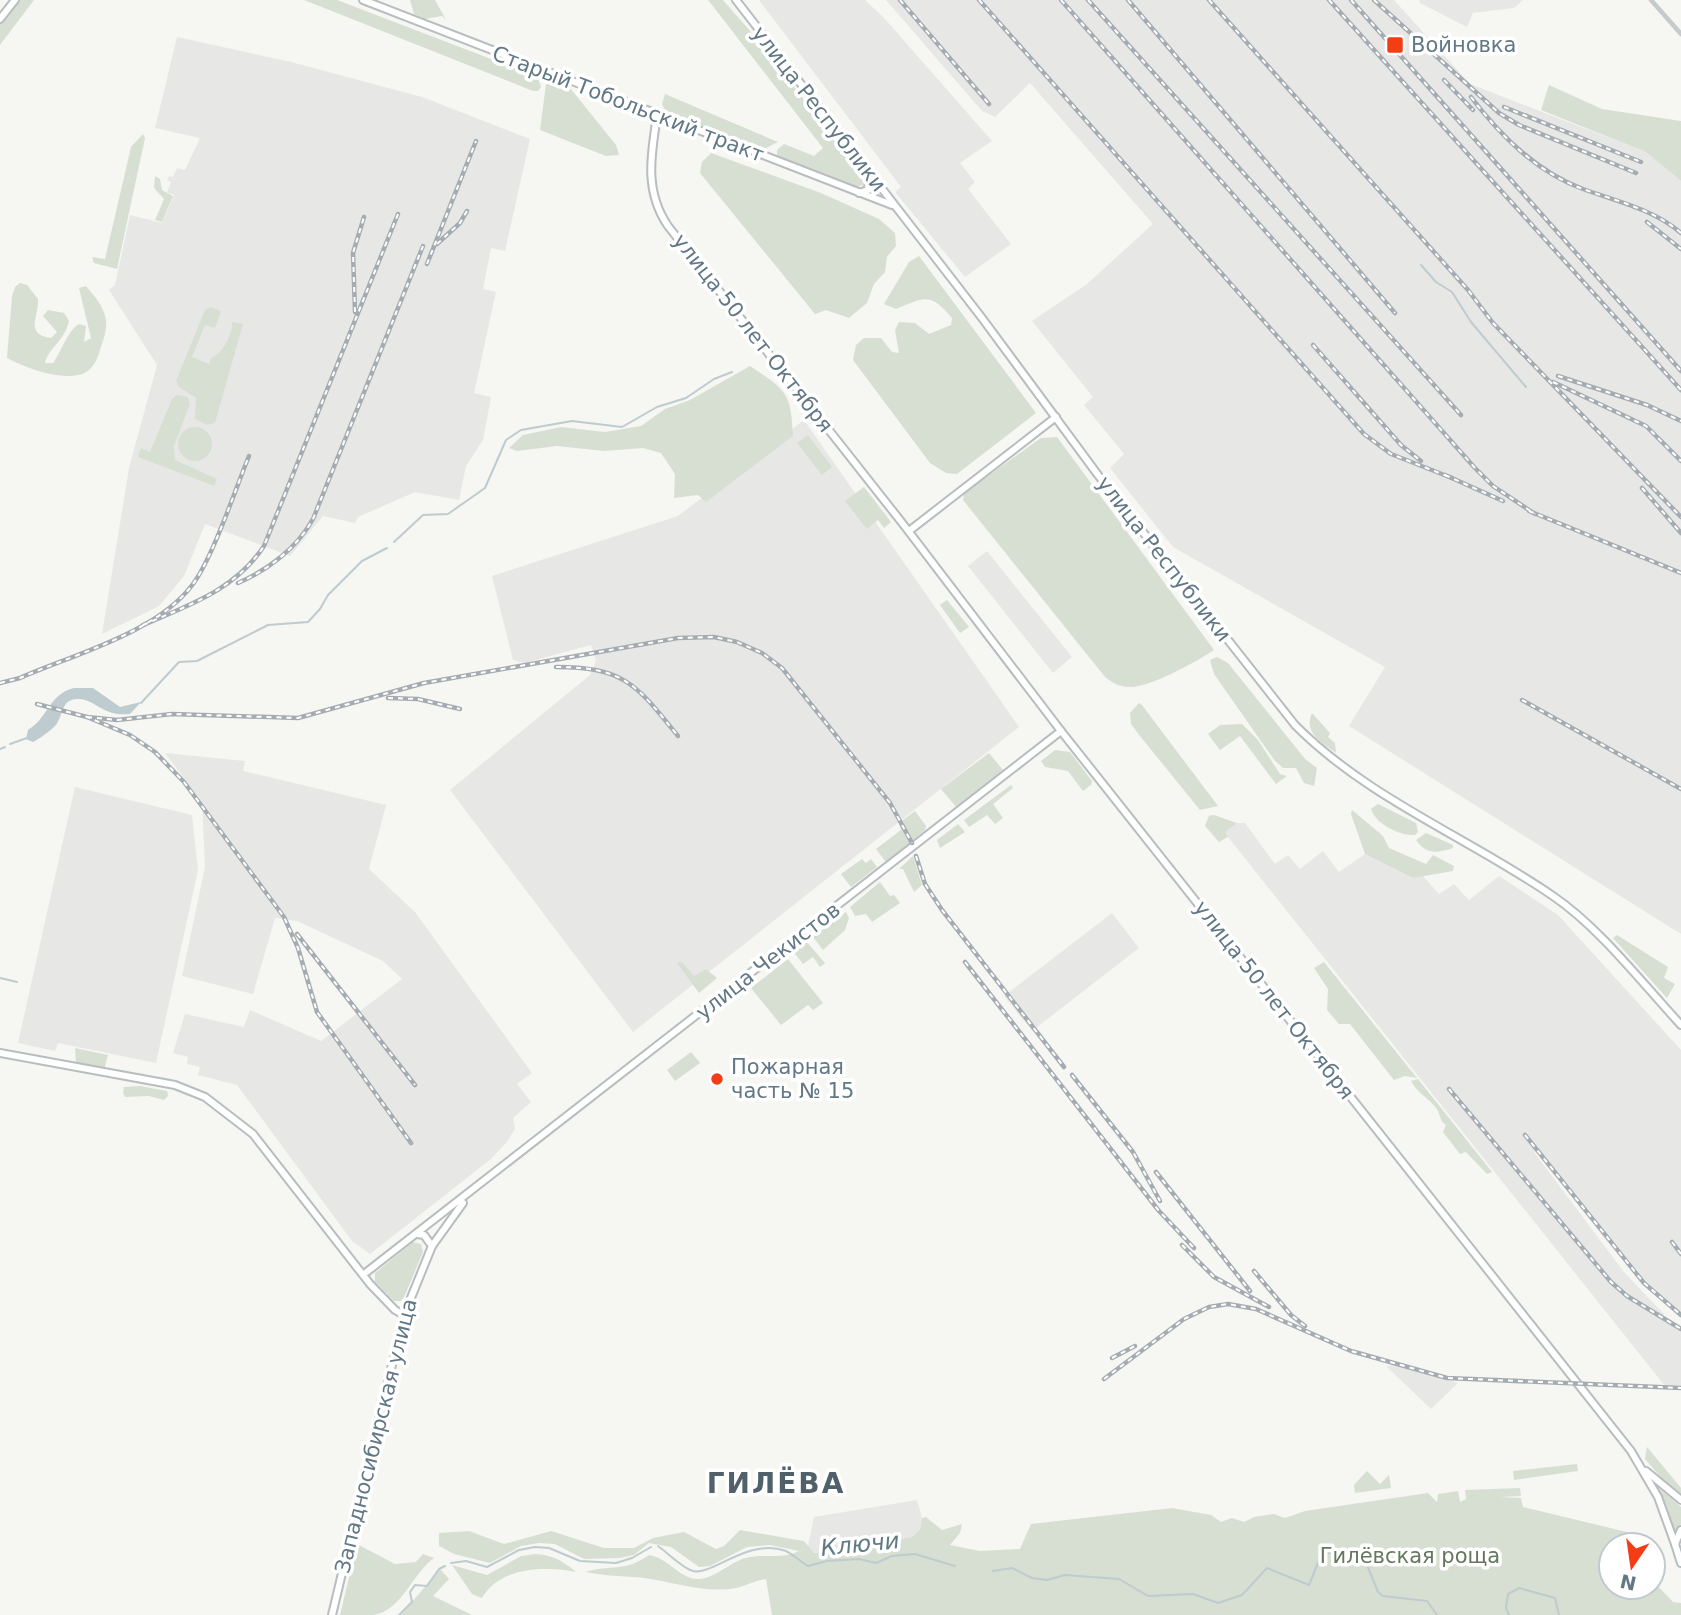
<svg xmlns="http://www.w3.org/2000/svg" width="1681" height="1615" viewBox="0 0 1681 1615" font-family="'DejaVu Sans',sans-serif">
	<style>
		.built { fill: #e7e8e6 }
		.green { fill: #d7dfd3 }
		.water { fill: #becbcf }
		.lines { fill: none; stroke-linecap: round; stroke-linejoin: round }
		.stream { stroke: #becbcf; stroke-width: 2 }
		.major-casing { stroke: #b8bdc0; stroke-width: 10 }
		.minor { stroke: #c5cacc; stroke-width: 4.5 }
		.major { stroke: #fff; stroke-width: 6 }
		.rail-casing { stroke: #a5acb1; stroke-width: 4.5 }
		.rail { stroke: #fff; stroke-width: 2; stroke-dasharray: 5; stroke-linecap: butt }
		.poi-dot { fill: #f43d15; stroke: #fff; stroke-width: 2.5 }
		.labels { text-anchor: middle; stroke-width: 7; stroke-linejoin: round; paint-order: stroke }
		.poi-label { font-size: 21px; fill: #627886; stroke: #fff; text-anchor: start }
		.street-label { font-size: 21px; fill: #627886; stroke: #fff }
		.park-label { font-size: 21px; fill: #65785e; stroke: #fff }
		.water-label { font-size: 23px; font-style: italic; fill: #5e7b83; stroke: #fff }
		.district-label { font-size: 28px; font-weight: bold; letter-spacing: 2px; fill: #51616b; stroke: #fff }
	</style>
	<rect width="100%" height="100%" fill="#f6f6f2"/>
	<!-- built -->
	<g class="built">
		<path d="M 759,0 L 865,0 L 885,19 L 992,141 L 960,163 L 975,182 L 968,189 L 1011,244 L 965,277 L 895,192 L 901,187 Z"/>
		<path d="M 886,0 L 1394,0 L 1470,84 L 1646,152 L 1681,181 L 1681,934 L 1349,726 L 1385,667 L 1173,547 L 1110,468 L 1124,454 L 1084,405 L 1093,397 L 1032,321 L 1087,284 L 1153,224 L 1030,83 L 995,117 L 982,111 Z"/>
		<path d="M 1419,0 L 1523,0 L 1514,8 L 1473,13 L 1467,27 L 1420,3 Z"/>
		<path d="M 177,37 L 291,62 L 422,97 L 530,139 L 505,251 L 491,248 L 483,289 L 496,292 L 474,393 L 491,397 L 483,440 L 466,466 L 459,500 L 415,492 L 358,517 L 355,523 L 323,516 L 290,556 L 205,524 L 184,576 L 159,606 L 102,634 L 129,468 L 157,365 L 109,290 L 115,285 L 130,215 L 162,223 L 174,195 L 167,192 L 171,182 L 167,180 L 169,176 L 173,177 L 177,168 L 185,170 L 200,138 L 155,128 Z"/>
		<path d="M 804,420 L 1019,727 L 633,1032 L 450,790 L 590,675 L 596,661 L 591,645 L 524,663 L 513,660 L 492,576 L 678,516 Z"/>
		<path d="M 987,551 L 1072,657 L 1053,673 L 968,566 Z"/>
		<path d="M 165,753 L 245,761 L 243,771 L 386,805 L 369,869 L 415,912 L 532,1073 L 517,1084 L 531,1102 L 513,1118 L 515,1129 L 506,1143 L 491,1159 L 370,1254 L 352,1241 L 237,1085 L 198,1075 L 200,1067 L 187,1064 L 188,1057 L 173,1053 L 185,1014 L 244,1027 L 250,1010 L 321,1041 L 402,979 L 383,961 L 297,921 L 275,918 L 253,994 L 182,976 L 205,867 L 202,802 Z"/>
		<path d="M 75,787 L 192,815 L 198,870 L 156,1063 L 58,1043 L 55,1051 L 18,1043 Z"/>
		<path d="M 1237,823 L 1245,823 L 1275,864 L 1288,855 L 1300,869 L 1323,851 L 1339,872 L 1365,854 L 1413,878 L 1422,875 L 1439,894 L 1454,884 L 1469,900 L 1499,876 L 1558,915 L 1681,1050 L 1681,1312 L 1646,1281 L 1539,1149 L 1534,1152 L 1624,1272 L 1664,1314 L 1662,1320 L 1681,1331 L 1681,1386 L 1665,1386 L 1224,832 Z"/>
		<path d="M 1112,913 L 1139,948 L 1032,1031 L 1004,996 Z"/>
		<path d="M 1392,1365 L 1458,1383 L 1431,1409 L 1387,1367 Z"/>
		<path d="M 917,1500 L 922,1518 L 920,1529 L 912,1537 L 811,1553 L 808,1546 L 814,1517 Z"/>
	</g>
	<!-- green -->
	<g class="green">
		<path d="M 19,0 L 34,0 L 0,45 L 0,24 Z"/>
		<path d="M 304,0 L 337,0 L 538,77 L 541,87 L 538,91 L 533,91 Z"/>
		<path d="M 410,0 L 435,0 L 446,20 L 442,16 L 425,19 L 414,14 Z"/>
		<path d="M 708,0 L 723,0 L 758,40 L 864,178 L 863,185 L 857,187 L 777,157 L 777,150 L 784,144 L 814,156 L 823,148 Z"/>
		<path d="M 554,81 L 570,88 L 616,145 L 619,155 L 606,156 L 540,130 L 546,84 Z"/>
		<path d="M 1549,85 L 1602,109 L 1681,121 L 1681,181 L 1646,152 L 1541,110 Z"/>
		<path d="M 665,94 L 778,142 L 762,150 L 666,112 L 662,104 Z"/>
		<path d="M 143,134 L 145,138 L 117,269 L 94,263 L 92,257 L 105,259 L 131,147 Z"/>
		<path d="M 711,153 L 821,193 L 879,219 L 895,233 L 896,246 L 887,257 L 885,272 L 874,284 L 867,303 L 849,318 L 826,310 L 815,314 L 700,173 L 702,162 Z"/>
		<path d="M 155,176 L 160,179 L 162,190 L 173,196 L 162,222 L 155,220 L 164,199 L 154,188 Z"/>
		<path d="M 919,256 L 1036,413 L 957,474 L 946,473 L 930,463 L 853,360 L 856,345 L 864,338 L 881,338 L 892,352 L 899,353 L 895,330 L 899,322 L 915,323 L 929,334 L 951,325 L 952,318 C 930,292 925,297 896,309 L 884,304 L 909,262 Z"/>
		<path d="M 20,283 L 27,285 L 38,299 C 39,317 24,334 51,338 L 57,332 L 43,316 L 48,310 L 64,313 L 69,321 C 64,342 49,347 45,363 L 53,363 C 62,351 67,331 79,324 L 86,326 L 84,342 L 91,338 L 79,288 L 86,286 C 103,306 112,318 102,344 C 99,353 97,362 90,369 C 73,386 25,368 7,358 L 12,296 L 15,287 Z"/>
		<path d="M 211,307 L 219,310 L 221,312 L 215,328 L 205,325 L 192,357 L 209,364 L 211,358 C 223,353 233,334 232,322 L 243,324 L 215,423 L 207,425 L 195,419 L 196,398 L 179,387 L 176,381 L 205,310 Z"/>
		<path d="M 750,366 C 786,390 791,392 793,436 L 706,502 L 698,495 L 674,498 L 675,474 L 661,453 L 643,448 L 604,451 L 557,446 L 517,451 L 509,448 L 523,435 L 561,427 L 605,432 L 641,426 L 665,409 L 690,400 Z"/>
		<path d="M 177,395 L 188,397 L 190,404 L 174,446 L 175,460 L 217,479 L 214,486 L 138,457 L 141,448 L 150,452 L 172,399 Z"/>
		<circle cx="195" cy="444" r="17"/>
		<path d="M 808,435 L 832,467 L 822,475 L 797,443 Z"/>
		<path d="M 1057,437 L 1214,650 C 1198,661 1150,687 1131,687 C 1120,687 1114,684 1105,677 L 963,500 L 964,493 L 1041,438 Z"/>
		<path d="M 864,487 L 891,522 L 884,528 L 878,520 L 867,529 L 845,501 Z"/>
		<path d="M 947,600 L 969,627 L 960,633 L 940,605 Z"/>
		<path d="M 1217,657 L 1228,663 L 1305,759 L 1317,768 L 1314,786 L 1304,783 L 1296,768 L 1283,768 L 1275,761 L 1214,674 L 1210,660 Z"/>
		<path d="M 1139,703 L 1142,705 L 1218,806 L 1200,810 L 1140,736 L 1131,724 L 1130,713 Z"/>
		<path d="M 1312,713 L 1330,733 L 1328,737 L 1335,743 L 1336,753 C 1322,742 1303,733 1312,713 Z"/>
		<path d="M 1242,724 L 1258,740 L 1280,774 L 1287,776 L 1276,784 L 1240,736 L 1220,750 L 1208,734 L 1220,725 Z"/>
		<path d="M 1055,750 L 1070,752 L 1092,781 L 1091,785 L 1083,791 L 1068,771 L 1045,767 L 1041,761 Z"/>
		<path d="M 989,753 L 1003,770 L 957,808 L 941,789 Z"/>
		<path d="M 1011,785 L 1013,788 L 993,804 L 1003,818 L 995,824 L 987,815 L 969,827 L 964,820 Z"/>
		<path d="M 1378,804 L 1416,823 L 1418,832 L 1415,835 C 1399,836 1376,824 1371,809 Z"/>
		<path d="M 1352,810 L 1383,836 L 1389,848 L 1426,864 L 1433,855 L 1454,866 L 1453,871 L 1413,878 L 1365,854 L 1351,814 Z"/>
		<path d="M 915,811 L 926,826 L 925,830 L 886,862 L 876,849 L 901,830 L 899,823 Z"/>
		<path d="M 1214,815 L 1237,823 L 1225,832 L 1228,837 L 1219,842 L 1205,826 L 1209,816 Z"/>
		<path d="M 958,824 L 965,832 L 940,848 L 937,840 Z"/>
		<path d="M 1426,833 L 1453,845 L 1453,848 C 1438,853 1426,855 1416,840 Z"/>
		<path d="M 913,856 L 922,885 L 914,892 L 903,869 L 899,869 Z"/>
		<path d="M 862,859 L 866,863 L 871,859 L 877,867 L 851,887 L 841,874 Z"/>
		<path d="M 880,882 L 890,896 L 894,895 L 900,903 L 872,922 L 866,914 L 855,916 L 850,907 Z"/>
		<path d="M 846,912 L 849,918 L 845,930 L 823,950 L 813,937 Z"/>
		<path d="M 1617,935 L 1668,967 L 1664,978 L 1675,984 L 1667,998 L 1613,938 Z"/>
		<path d="M 806,941 L 825,963 L 820,967 L 813,957 L 803,964 L 793,951 Z"/>
		<path d="M 788,959 L 823,1003 L 813,1010 L 808,1005 L 781,1025 L 751,988 Z"/>
		<path d="M 682,962 L 694,976 L 706,969 L 717,978 L 699,993 L 677,963 Z"/>
		<path d="M 1324,962 L 1417,1078 L 1405,1076 L 1394,1080 L 1350,1024 L 1339,1024 L 1327,1010 L 1328,989 L 1314,968 Z"/>
		<path d="M 75,1048 L 108,1055 L 104,1070 L 76,1064 Z"/>
		<path d="M 691,1052 L 700,1063 L 675,1081 L 667,1070 Z"/>
		<path d="M 1418,1079 L 1492,1172 L 1487,1174 L 1466,1152 L 1460,1154 L 1443,1132 L 1446,1125 C 1439,1120 1441,1116 1437,1109 C 1429,1098 1418,1094 1411,1081 Z"/>
		<path d="M 140,1086 L 167,1091 L 168,1096 L 164,1100 L 149,1096 L 125,1097 L 123,1093 L 124,1087 Z"/>
		<path d="M 413,1242 L 421,1244 L 423,1252 L 405,1295 L 401,1301 L 394,1301 L 375,1282 L 375,1273 Z"/>
		<path d="M 1647,1447 L 1681,1488 L 1681,1494 L 1663,1480 L 1645,1459 Z"/>
		<path d="M 1577,1464 L 1578,1471 L 1514,1480 L 1513,1471 Z"/>
		<path d="M 1367,1471 L 1380,1484 L 1389,1475 L 1391,1488 L 1355,1493 L 1354,1485 Z"/>
		<path d="M 1656,1486 L 1681,1507 L 1681,1524 L 1675,1531 Z"/>
		<path d="M 1520,1488 L 1521,1496 L 1500,1497 L 1521,1498 L 1523,1507 L 1627,1532 L 1641,1545 L 1611,1545 L 1611,1587 L 1653,1587 L 1653,1581 L 1673,1602 L 1681,1603 L 1681,1615 L 772,1615 L 766,1579 C 753,1581 743,1588 730,1589 C 700,1592 673,1582 644,1578 C 624,1576 605,1576 585,1572 C 610,1564 624,1573 649,1555 C 667,1558 675,1573 691,1578 C 711,1584 728,1562 746,1558 C 765,1553 782,1560 799,1551 L 770,1545 L 747,1547 L 710,1566 L 699,1567 L 671,1547 L 649,1543 L 634,1555 L 620,1558 L 584,1559 L 555,1544 L 539,1543 L 521,1546 L 490,1563 L 454,1554 L 439,1546 L 439,1533 L 469,1531 L 504,1544 L 551,1531 L 604,1548 L 634,1548 L 653,1538 L 684,1532 L 716,1549 L 724,1546 L 740,1530 L 804,1541 L 814,1553 L 912,1537 L 920,1529 L 922,1518 L 926,1517 L 942,1530 L 962,1524 L 960,1533 L 950,1545 L 980,1551 L 1020,1549 L 1031,1524 L 1172,1508 L 1211,1515 L 1221,1522 L 1232,1518 L 1244,1522 L 1254,1517 L 1274,1514 L 1285,1518 L 1305,1511 L 1428,1493 L 1437,1502 L 1438,1494 L 1458,1491 L 1460,1502 L 1466,1499 L 1465,1490 Z"/>
		<path d="M 357,1544 L 395,1564 L 416,1562 L 423,1554 L 434,1558 C 413,1573 401,1611 374,1615 C 363,1615 351,1615 340,1615 Z"/>
		<path d="M 535,1554 C 553,1555 563,1561 576,1572 C 545,1566 499,1567 482,1598 L 472,1594 L 452,1565 L 487,1575 L 521,1556 Z"/>
		<path d="M 440,1569 L 449,1579 L 433,1596 L 472,1615 L 401,1615 Z"/>
	</g>
	<!-- water -->
	<path class="water" d="M 74,688 L 93,688 L 120,707 L 141,702 L 130,714 C 102,717 94,698 78,699 C 60,699 64,716 55,726 C 50,731 39,739 33,742 L 26,739 L 28,730 C 48,718 49,694 74,688 Z"/>
	<g class="lines">
		<!-- stream -->
		<g class="stream">
			<path d="M 1421,265 L 1436,282 L 1452,292 L 1471,322 L 1526,387"/>
			<path d="M 394,542 L 423,515 L 448,514 L 485,488 L 506,440 L 521,430 L 572,421 L 622,427 L 657,407 L 686,398 L 714,379 L 732,372"/>
			<path d="M 141,703 L 179,662 L 197,661 L 268,625 L 308,622 L 320,609 L 328,595 L 362,561 L 387,548"/>
			<path d="M 10,744 L 27,738"/>
			<path d="M 0,749 L 5,747"/>
			<path d="M 0,978 L 17,982"/>
			<path d="M 658,1546 C 668,1553 682,1568 693,1571 C 712,1576 749,1537 786,1551 C 794,1555 801,1562 808,1566 L 827,1561 L 859,1559 L 876,1563 L 892,1556 L 915,1554 L 955,1566"/>
			<path d="M 451,1563 L 466,1561 L 487,1567 L 519,1550 L 535,1547 L 549,1548 L 580,1561 L 616,1563 L 632,1558 L 651,1547"/>
			<path d="M 993,1571 L 1012,1568 L 1032,1578 L 1047,1580 L 1065,1575 L 1119,1579 L 1148,1596 L 1193,1594 L 1218,1603 L 1242,1595 L 1267,1568 L 1309,1585 L 1320,1558 C 1333,1548 1353,1549 1365,1560 L 1378,1592 L 1383,1596 L 1427,1601 L 1437,1615"/>
			<path d="M 399,1615 L 412,1602 L 410,1592 L 415,1585 L 427,1586 L 439,1569 L 445,1566"/>
			<path d="M 1509,1615 L 1506,1608 L 1508,1594 L 1519,1588 L 1555,1598 L 1559,1615"/>
		</g>
		<defs>
			<g id="major">
				<path d="M 363,0 L 892,205"/>
				<path d="M 736,0 L 982,318 L 1098,475 L 1295,725 C 1367,798 1469,838 1553,896 C 1600,928 1642,983 1681,1025"/>
				<path d="M 0,19 L 15,0"/>
				<path d="M 657,116 C 651,155 644,191 668,226 L 903,524 L 1061,731 L 1631,1451 L 1658,1497 L 1675,1544"/>
				<path d="M 859,193 L 868,190 L 869,176"/>
				<path d="M 909,531 L 1056,417"/>
				<path d="M 0,1053 L 175,1085 L 205,1097 L 253,1134 L 370,1284 L 395,1310 L 404,1315"/>
				<path d="M 417,1234 L 424,1235 L 432,1246"/>
				<path d="M 364,1274 L 1061,731"/>
				<path d="M 1646,1471 L 1681,1500"/>
				<path d="M 1681,1530 L 1675,1544 L 1681,1563"/>
				<path d="M 332,1615 L 404,1315 L 432,1246 L 463,1203"/>
			</g>
		</defs>
		<!-- major casing -->
		<use href="#major" class="major-casing"/>
		<!-- minor -->
		<path class="minor" d="M 1651,0 L 1681,34"/>
		<!-- major -->
		<use href="#major" class="major"/>
		<defs>
			<g id="rail">
				<path d="M 900,0 L 989,104"/>
				<path d="M 979,0 L 1364,434 L 1391,454 L 1452,478"/>
				<path d="M 1061,0 L 1474,467 L 1493,486 L 1535,514"/>
				<path d="M 1088,0 L 1461,415"/>
				<path d="M 1128,0 L 1395,313"/>
				<path d="M 1209,0 L 1468,290 L 1493,323 L 1681,517"/>
				<path d="M 1329,0 L 1681,390"/>
				<path d="M 1351,0 L 1681,371"/>
				<path d="M 1374,0 L 1499,113 L 1519,125 L 1636,173"/>
				<path d="M 1444,80 L 1473,110"/>
				<path d="M 1471,97 C 1500,135 1536,172 1583,189 C 1616,201 1653,209 1681,233"/>
				<path d="M 1504,107 L 1641,162"/>
				<path d="M 1647,222 L 1681,249"/>
				<path d="M 437,244 L 460,223 L 467,211"/>
				<path d="M 427,264 L 476,141"/>
				<path d="M 355,312 L 353,253 L 364,217"/>
				<path d="M 1313,345 L 1401,445 L 1421,461"/>
				<path d="M 1558,376 L 1647,405 L 1681,421"/>
				<path d="M 1553,382 L 1646,426 L 1681,461"/>
				<path d="M 1445,475 L 1503,501"/>
				<path d="M 1642,488 L 1681,533"/>
				<path d="M 1529,511 L 1681,573"/>
				<path d="M 238,583 C 268,570 297,548 313,519 L 423,246"/>
				<path d="M 143,625 C 189,605 235,590 264,546 L 398,214"/>
				<path d="M 556,667 C 626,667 637,686 678,736"/>
				<path d="M 0,683 L 20,678 C 74,654 157,633 193,584 C 213,557 235,490 249,456"/>
				<path d="M 388,698 L 418,699 L 460,709"/>
				<path d="M 1522,700 L 1681,789"/>
				<path d="M 37,704 L 87,717 L 130,735 L 155,752 L 184,782 L 284,917 L 298,948 L 317,1012 L 411,1143"/>
				<path d="M 87,717 L 117,720 L 172,714 L 298,718 L 424,683 L 678,638 L 714,637 L 737,642 L 762,653 L 782,668 L 890,803 L 912,843"/>
				<path d="M 916,856 L 925,884 L 942,910 L 1064,1067"/>
				<path d="M 297,934 L 415,1085"/>
				<path d="M 965,962 L 1159,1211 L 1194,1248"/>
				<path d="M 1072,1075 L 1133,1152 L 1160,1201"/>
				<path d="M 1449,1089 L 1611,1282 L 1627,1296 L 1681,1329"/>
				<path d="M 1525,1135 L 1644,1283 L 1681,1315"/>
				<path d="M 1156,1172 L 1250,1291"/>
				<path d="M 1672,1242 L 1681,1254"/>
				<path d="M 1182,1245 L 1214,1277 L 1269,1307"/>
				<path d="M 1254,1271 L 1291,1315 L 1305,1326"/>
				<path d="M 1112,1358 L 1135,1346"/>
				<path d="M 1104,1379 L 1184,1319 L 1209,1307 L 1228,1304 L 1256,1309 L 1351,1351 L 1447,1378 L 1681,1388"/>
			</g>
		</defs>
		<!-- rail casing -->
		<use href="#rail" class="rail-casing"/>
		<!-- rail -->
		<use href="#rail" class="rail"/>
	</g>
	<!-- markers -->
	<g class="poi-dot">
		<rect x="1386" y="36" width="18" height="18" rx="3.5"/>
		<circle cx="717" cy="1079" r="7"/>
	</g>
	<g class="labels">
		<!-- poi labels -->
		<g class="poi-label">
			<text x="1411" y="52">Войновка</text>
			<text x="731" y="1074">Пожарная<tspan x="731" dy="24">часть № 15</tspan></text>
		</g>
		<!-- street labels -->
		<g class="street-label">
			<text transform="translate(628 104) rotate(21)" y="7">Старый Тобольский тракт</text>
			<text transform="translate(819 109) rotate(52)" y="7">улица Республики</text>
			<text transform="translate(753 333) rotate(52)" y="7">улица 50 лет Октября</text>
			<text transform="translate(1164 559) rotate(52)" y="7">улица Республики</text>
			<text transform="translate(768 961) rotate(-38)" y="7">улица Чекистов</text>
			<text transform="translate(1274 1000) rotate(52)" y="7">улица 50 лет Октября</text>
			<text transform="translate(376 1436) rotate(-76)" y="7">Западносибирская улица</text>
		</g>
		<!-- park labels -->
		<g class="park-label">
			<text x="1410" y="1563">Гилёвская роща</text>
		</g>
		<!-- water labels -->
		<g class="water-label">
			<text transform="translate(860 1544) rotate(-6)" y="8">Ключи</text>
		</g>
		<!-- district labels -->
		<g class="district-label">
			<text x="776" y="1493">ГИЛЁВА</text>
		</g>
	</g>
	<!-- north arrow -->
	<g transform="translate(1632 1566) rotate(193)"><circle r="33" fill="#ffffff" stroke="#c0c9cf" stroke-width="2"/>
	<path d="M0-5L12 26L0 18L-12 26Z" fill="#f43d15"/>
	<text y="-10" font-size="19" font-weight="bold" text-anchor="middle" fill="#627886">N</text>
	</g>
</svg>
